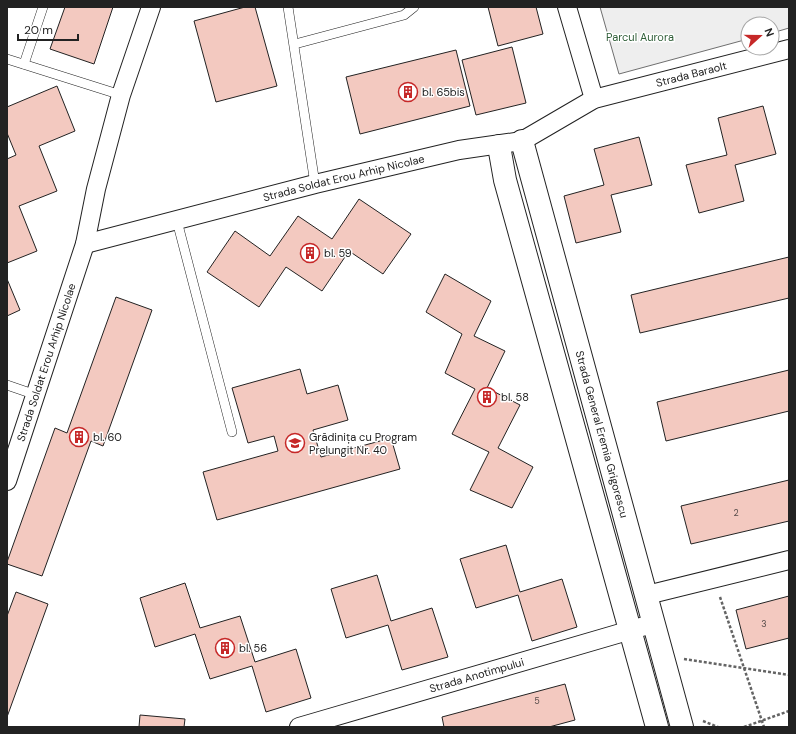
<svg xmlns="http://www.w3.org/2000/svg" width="796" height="734" viewBox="0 0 796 734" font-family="'DM Sans',sans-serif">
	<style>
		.green { fill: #eee; stroke: #6f6f6f }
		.building { fill: #f3c9c0; stroke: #222 }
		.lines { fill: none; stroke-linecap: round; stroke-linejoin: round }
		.service-casing { stroke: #222; stroke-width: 10 }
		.minor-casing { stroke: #222; stroke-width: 20 }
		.tertiary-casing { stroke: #222; stroke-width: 24 }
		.path { stroke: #646464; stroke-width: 2.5; stroke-dasharray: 3 2; stroke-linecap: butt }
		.service { stroke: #fff; stroke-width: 9 }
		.minor { stroke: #fff; stroke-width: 18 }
		.tertiary { stroke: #fff; stroke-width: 22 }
		.labels { text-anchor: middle; stroke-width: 3; stroke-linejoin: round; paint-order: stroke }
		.number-label { font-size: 9px; fill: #564c4a }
		.park-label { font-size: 11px; fill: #2f5e38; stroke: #fff }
		.street-label { font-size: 11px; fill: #222; stroke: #fff }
		.poi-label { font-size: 11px; fill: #222; stroke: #fff; text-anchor: start }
	</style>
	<rect width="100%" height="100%" fill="#fff"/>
	<!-- green -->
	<path class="green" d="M 600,7 L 789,7 L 789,28 L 772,33 L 772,24 L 748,24 L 748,39 L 619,74 Z"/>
	<!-- building -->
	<g class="building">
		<path d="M 65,7 L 113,7 L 94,64 L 50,49 Z"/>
		<path d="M 245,7 L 255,7 L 277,86 L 216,102 L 194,21 Z"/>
		<path d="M 488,7 L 536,7 L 543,34 L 498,46 Z"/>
		<path d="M 512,47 L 526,103 L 476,115 L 462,60 Z"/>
		<path d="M 456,50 L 470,106 L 360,134 L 346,77 Z"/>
		<path d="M 57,86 L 75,131 L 39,146 L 57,191 L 19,206 L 37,251 L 7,263 L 7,159 L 16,155 L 7,133 L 7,107 Z"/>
		<path d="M 763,106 L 776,154 L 735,165 L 744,201 L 699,213 L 686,165 L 727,155 L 718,118 Z"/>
		<path d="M 639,137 L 652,185 L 611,195 L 621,232 L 576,243 L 564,196 L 604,185 L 594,149 Z"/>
		<path d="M 359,199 L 411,234 L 383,274 L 349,251 L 322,291 L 286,267 L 259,307 L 207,272 L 235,231 L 270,256 L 298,216 L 332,239 Z"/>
		<path d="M 789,257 L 789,298 L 640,333 L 631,295 Z"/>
		<path d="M 445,274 L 491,301 L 474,336 L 505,351 L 487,388 L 520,405 L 498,448 L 533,467 L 512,508 L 470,490 L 489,452 L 452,434 L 475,389 L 445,373 L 462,334 L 426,312 Z"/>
		<path d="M 7,279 L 20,310 L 7,316 Z"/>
		<path d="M 116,297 L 152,310 L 103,446 L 91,441 L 42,576 L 7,564 L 7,562 L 55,428 L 67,433 Z"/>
		<path d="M 300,369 L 307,394 L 338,385 L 348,420 L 313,430 L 321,457 L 391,438 L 400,469 L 217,520 L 203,472 L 278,451 L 274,436 L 248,443 L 232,388 Z"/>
		<path d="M 789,370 L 789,411 L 666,441 L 657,402 Z"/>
		<path d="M 789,480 L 789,521 L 691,544 L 681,506 Z"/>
		<path d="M 506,545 L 520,592 L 562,579 L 577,627 L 532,641 L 518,595 L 476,608 L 460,559 Z"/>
		<path d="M 377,575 L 391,621 L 432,608 L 448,657 L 402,670 L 388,625 L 346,638 L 331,589 Z"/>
		<path d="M 185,583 L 200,628 L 240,616 L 255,662 L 296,649 L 311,698 L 266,712 L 252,666 L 210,679 L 195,634 L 155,647 L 140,598 Z"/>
		<path d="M 16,592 L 48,604 L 7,717 L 7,616 Z"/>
		<path d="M 789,596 L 789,638 L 746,649 L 736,610 Z"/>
		<path d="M 565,684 L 575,720 L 549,727 L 444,727 L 442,717 Z"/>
		<path d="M 140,715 L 185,719 L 184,727 L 139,727 Z"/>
	</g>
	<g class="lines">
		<defs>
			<g id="service">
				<path d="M 288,7 L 315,184"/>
				<path d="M 295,44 L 404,15 L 414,7"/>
				<path d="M 7,59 L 121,95"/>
				<path d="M 24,64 L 43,7"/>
				<path d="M 177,221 L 232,432"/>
				<path d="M 7,385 L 36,395"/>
			</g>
			<g id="minor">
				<path d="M 567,7 L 594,99"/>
				<path id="s1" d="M 85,244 L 315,184 L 459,150 L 522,141 L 594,99 L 789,49"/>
				<path id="s2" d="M 7,481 L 85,244 L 96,189 L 121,95 L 151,7"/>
				<path d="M 647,595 L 789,560"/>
				<path id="s3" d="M 299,727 L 655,623"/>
			</g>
			<g id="tertiary">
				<path id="s4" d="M 522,141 L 682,727"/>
				<path d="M 499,146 L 505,180 L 657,727"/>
			</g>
		</defs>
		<!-- service casing -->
		<use href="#service" class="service-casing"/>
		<!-- minor casing -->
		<use href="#minor" class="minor-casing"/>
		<!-- tertiary casing -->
		<use href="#tertiary" class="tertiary-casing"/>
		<!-- path -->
		<g class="path">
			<path d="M 720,597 L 764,727"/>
			<path d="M 684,659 L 789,675"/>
			<path d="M 703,721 L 718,727"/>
			<path d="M 744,727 L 789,711"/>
		</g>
		<!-- service -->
		<use href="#service" class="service"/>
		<!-- minor -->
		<use href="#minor" class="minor"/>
		<!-- tertiary -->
		<use href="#tertiary" class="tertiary"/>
	</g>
	<!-- icons -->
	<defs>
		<symbol id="building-ring" viewBox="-11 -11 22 22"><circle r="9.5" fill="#fff" stroke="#c62828" stroke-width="1.5"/><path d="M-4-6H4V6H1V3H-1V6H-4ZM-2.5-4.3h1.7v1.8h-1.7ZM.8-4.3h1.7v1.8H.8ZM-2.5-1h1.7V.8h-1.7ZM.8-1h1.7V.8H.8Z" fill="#c62828"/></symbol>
		<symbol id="school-ring" viewBox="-11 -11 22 22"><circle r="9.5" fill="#fff" stroke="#c62828" stroke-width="1.5"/><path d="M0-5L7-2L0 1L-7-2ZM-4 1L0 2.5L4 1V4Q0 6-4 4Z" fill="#c62828"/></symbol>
	</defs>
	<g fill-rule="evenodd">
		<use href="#building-ring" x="397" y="81" width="22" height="22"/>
		<use href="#building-ring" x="299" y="242" width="22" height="22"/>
		<use href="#building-ring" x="476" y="386" width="22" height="22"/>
		<use href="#building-ring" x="68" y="426" width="22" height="22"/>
		<use href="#school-ring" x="284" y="432" width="22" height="22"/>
		<use href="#building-ring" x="214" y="637" width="22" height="22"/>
	</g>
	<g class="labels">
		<!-- number labels -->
		<g class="number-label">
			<text x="736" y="516">2</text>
			<text x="764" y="627">3</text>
			<text x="537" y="704">5</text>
		</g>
		<!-- park labels -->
		<g class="park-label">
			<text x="640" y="41">Parcul Aurora</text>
		</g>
		<!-- street labels -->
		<g class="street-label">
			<text dy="4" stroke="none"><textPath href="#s1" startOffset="633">Strada Baraolt</textPath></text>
			<text dy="4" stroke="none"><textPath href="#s1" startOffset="267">Strada Soldat Erou Arhip Nicolae</textPath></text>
			<text dy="4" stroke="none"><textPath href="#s2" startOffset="125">Strada Soldat Erou Arhip Nicolae</textPath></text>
			<text dy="4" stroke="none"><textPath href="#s4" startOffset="304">Strada General Eremia Grigorescu</textPath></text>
			<text dy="4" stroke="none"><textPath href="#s3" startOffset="185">Strada Anotimpului</textPath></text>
		</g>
		<!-- poi labels -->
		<g class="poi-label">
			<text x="422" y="96">bl. 65bis</text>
			<text x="324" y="257">bl. 59</text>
			<text x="501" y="401">bl. 58</text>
			<text x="93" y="441">bl. 60</text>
			<text x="309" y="441">Grădinița cu Program<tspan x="309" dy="13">Prelungit Nr. 40</tspan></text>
			<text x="239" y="652">bl. 56</text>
		</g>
	</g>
	<!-- border -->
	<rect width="796" height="734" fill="none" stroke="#222222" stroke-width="16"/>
	<!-- north arrow -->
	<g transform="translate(760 36) rotate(69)"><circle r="19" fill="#ffffff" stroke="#a7a7a7"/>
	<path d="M0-3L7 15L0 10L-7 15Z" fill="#c62828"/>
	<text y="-6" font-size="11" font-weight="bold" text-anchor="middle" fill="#222222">N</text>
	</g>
	<!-- scale -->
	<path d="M18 34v6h60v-6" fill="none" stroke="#222222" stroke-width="2"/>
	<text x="24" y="34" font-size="12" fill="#222222" stroke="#ffffff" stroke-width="3" paint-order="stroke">20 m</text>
</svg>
